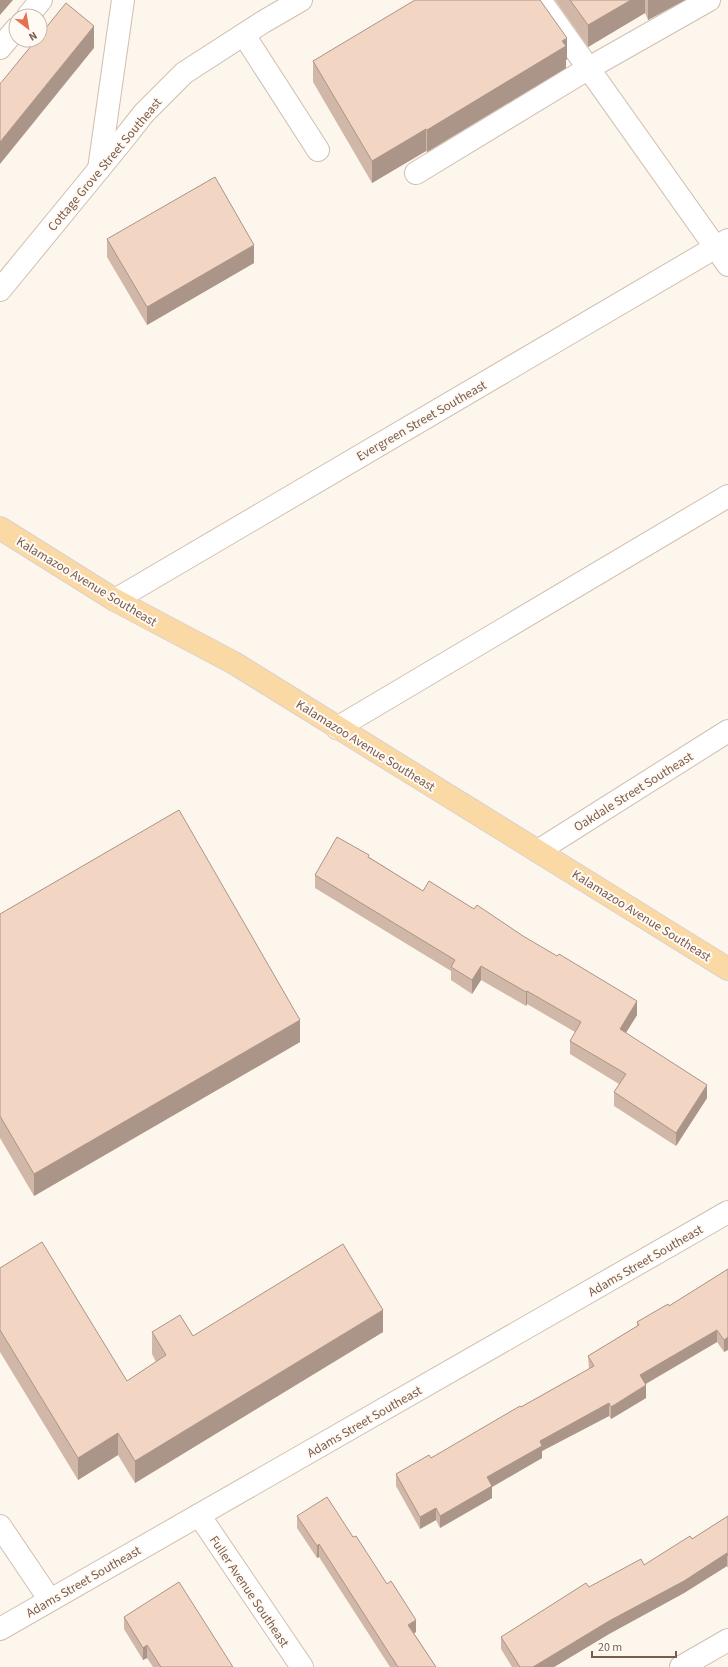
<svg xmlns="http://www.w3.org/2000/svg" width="728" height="1667" viewBox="0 0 728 1667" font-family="'Source Sans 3',sans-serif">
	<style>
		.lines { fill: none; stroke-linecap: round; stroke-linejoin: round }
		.minor-casing { stroke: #d1beb0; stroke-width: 24 }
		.major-casing { stroke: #dad1cd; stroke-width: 24 }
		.minor { stroke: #fff; stroke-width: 22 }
		.major { stroke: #fbd9a5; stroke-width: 22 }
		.wall { fill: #d1b7a8 }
		.shaded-wall { fill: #aa9588 }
		.building { fill: #f3d5c3; stroke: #aa9588 }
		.labels { text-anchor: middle; stroke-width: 4; stroke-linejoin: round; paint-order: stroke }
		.street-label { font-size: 13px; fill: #7a5c4d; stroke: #fffaf3 }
	</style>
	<rect width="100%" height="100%" fill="#fdf6ec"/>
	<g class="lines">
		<defs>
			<g id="minor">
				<path d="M 540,0 L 728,265"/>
				<path d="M 28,16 L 41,0"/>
				<path d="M 244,35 L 318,150"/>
				<path d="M 0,48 L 16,29"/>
				<path d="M 99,169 L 123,0"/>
				<path d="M 416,173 L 589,68 L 709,0"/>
				<path d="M 0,290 L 122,141 L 144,113 L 184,73 L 263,22 L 301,0"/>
				<path d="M 115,600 L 728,240"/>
				<path d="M 337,728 L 728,496"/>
				<path d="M 538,851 L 728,731"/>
				<path d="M 199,1515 L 302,1667"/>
				<path d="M 0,1526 L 50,1600"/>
				<path d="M 0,1629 L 728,1212"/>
				<path d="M 681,1667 L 728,1640"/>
			</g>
			<path id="major" d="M 0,528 L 115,600 L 234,663 L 728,969"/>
		</defs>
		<!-- minor casing -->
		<use href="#minor" class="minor-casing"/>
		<!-- major casing -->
		<use href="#major" class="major-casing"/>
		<!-- minor -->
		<use href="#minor" class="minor"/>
		<!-- major -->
		<use href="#major" class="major"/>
	</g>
	<!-- wall -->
	<g class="wall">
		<path d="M 555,0 L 685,0 L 648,20 L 645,13 L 588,47 Z"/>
		<path d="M 567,59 L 566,60 L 566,68 L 427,152 L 426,151 L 372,183 L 313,82 L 313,61 Z"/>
		<path d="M 107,239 L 254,263 L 147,325 L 107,257 Z"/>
		<path d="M 369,857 L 423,891 L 637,1015 L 626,1033 L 707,1098 L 676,1146 L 614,1106 L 614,1092 L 619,1084 L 570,1054 L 570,1041 L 575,1032 L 527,1004 L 526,1006 L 481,980 L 472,994 L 451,980 L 451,971 L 315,888 L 315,875 Z"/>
		<path d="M 0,914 L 300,1042 L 34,1196 L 0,1138 Z"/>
		<path d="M 0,1268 L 127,1381 L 156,1362 L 152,1354 L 152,1332 L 193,1336 L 383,1332 L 135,1483 L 118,1455 L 78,1480 L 0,1352 Z"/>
		<path d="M 728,1269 L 724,1352 L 717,1342 L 646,1384 L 646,1398 L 611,1419 L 609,1416 L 542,1451 L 542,1458 L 492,1487 L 492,1498 L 440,1528 L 436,1520 L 420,1529 L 396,1486 L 396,1474 L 431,1458 L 521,1407 L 589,1369 L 588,1356 L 637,1326 L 637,1322 L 669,1306 Z"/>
		<path d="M 297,1516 L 353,1537 L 416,1632 L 414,1633 L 436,1667 L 390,1667 L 319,1557 L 317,1558 L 297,1528 Z"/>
		<path d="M 728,1516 L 728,1568 L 727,1566 L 684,1593 L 609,1634 L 554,1667 L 512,1667 L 501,1649 L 501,1637 L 589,1587 L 644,1565 L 692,1539 Z"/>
		<path d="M 124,1617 L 233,1667 L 153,1667 L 147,1658 L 143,1660 L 124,1629 Z"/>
	</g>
	<!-- shaded-wall -->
	<g class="shaded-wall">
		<path d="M 0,0 L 13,0 L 0,15 Z"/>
		<path d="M 631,0 L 645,0 L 645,13 L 588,47 L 588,25 Z"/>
		<path d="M 648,0 L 685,0 L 648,20 Z"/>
		<path d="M 94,26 L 94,48 L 0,164 L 0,142 Z"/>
		<path d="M 567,38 L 567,59 L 566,60 L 566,68 L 427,152 L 427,130 Z"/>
		<path d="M 426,129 L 426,151 L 372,183 L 372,161 Z"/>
		<path d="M 254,245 L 254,263 L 147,325 L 147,307 Z"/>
		<path d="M 481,966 L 481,980 L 472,994 L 472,980 Z"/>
		<path d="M 527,991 L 527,1004 L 526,1006 L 526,992 Z"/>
		<path d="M 637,1001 L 637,1015 L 620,1042 L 620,1029 Z"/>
		<path d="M 300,1020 L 300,1042 L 34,1196 L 34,1174 Z"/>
		<path d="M 707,1085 L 707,1098 L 676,1146 L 676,1133 Z"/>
		<path d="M 383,1310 L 383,1332 L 135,1483 L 135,1461 Z"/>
		<path d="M 717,1330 L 717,1342 L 640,1387 L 640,1375 Z"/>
		<path d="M 728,1337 L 728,1350 L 724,1352 L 724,1340 Z"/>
		<path d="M 646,1385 L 646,1398 L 611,1419 L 611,1407 Z"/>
		<path d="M 609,1403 L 609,1416 L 542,1451 L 542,1458 L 492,1487 L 492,1498 L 440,1528 L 440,1516 L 487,1477 L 540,1441 Z"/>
		<path d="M 118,1433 L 118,1455 L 78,1480 L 78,1458 Z"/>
		<path d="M 436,1508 L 436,1520 L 420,1529 L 420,1517 Z"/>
		<path d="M 319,1544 L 319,1557 L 317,1558 L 317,1546 Z"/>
		<path d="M 727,1553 L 727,1566 L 684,1593 L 609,1634 L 554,1667 L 533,1667 L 609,1621 Z"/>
		<path d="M 416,1620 L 416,1632 L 408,1637 L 408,1625 Z"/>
		<path d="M 147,1645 L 147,1658 L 143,1660 L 143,1648 Z"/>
	</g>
	<!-- building -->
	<g class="building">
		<path d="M 415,0 L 540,0 L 567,38 L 562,41 L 566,46 L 427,130 L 426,129 L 372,161 L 313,61 Z"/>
		<path d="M 570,0 L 631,0 L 588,25 Z"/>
		<path d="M 66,3 L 94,26 L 0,142 L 0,84 L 36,40 L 40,40 L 40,35 Z"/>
		<path d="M 215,177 L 254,245 L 147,307 L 107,239 Z"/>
		<path d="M 179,810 L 300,1020 L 34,1174 L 0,1116 L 0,914 Z"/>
		<path d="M 337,837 L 369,855 L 368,857 L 423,891 L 429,881 L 474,909 L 477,905 L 523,936 L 557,956 L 559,954 L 637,1001 L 620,1029 L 707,1085 L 676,1133 L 614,1092 L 626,1074 L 570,1041 L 581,1022 L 527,991 L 526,992 L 481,966 L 472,980 L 451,967 L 455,960 L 315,875 Z"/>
		<path d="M 42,1242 L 127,1381 L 166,1355 L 152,1332 L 180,1315 L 193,1336 L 343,1244 L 383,1310 L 135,1461 L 118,1433 L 78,1458 L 0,1330 L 0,1268 Z"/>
		<path d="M 728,1269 L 728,1337 L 724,1340 L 717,1330 L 640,1375 L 646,1385 L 611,1407 L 609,1403 L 540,1441 L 542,1446 L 487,1477 L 492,1486 L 440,1516 L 436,1508 L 420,1517 L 396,1474 L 429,1455 L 431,1458 L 520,1406 L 521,1407 L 594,1366 L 588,1356 L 639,1325 L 637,1322 L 668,1304 L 669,1306 Z"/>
		<path d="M 327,1497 L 353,1537 L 356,1536 L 387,1584 L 391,1581 L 416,1620 L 408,1625 L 436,1667 L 398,1667 L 319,1544 L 317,1546 L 297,1516 Z"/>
		<path d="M 728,1516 L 728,1556 L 727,1553 L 684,1581 L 609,1621 L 533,1667 L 520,1667 L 501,1637 L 586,1583 L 589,1587 L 641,1559 L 644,1565 L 690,1536 L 692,1539 Z"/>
		<path d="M 179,1582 L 233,1667 L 161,1667 L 147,1645 L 143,1648 L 124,1617 Z"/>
	</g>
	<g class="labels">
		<!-- street labels -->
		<g class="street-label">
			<text transform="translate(104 164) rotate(-50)" y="5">Cottage Grove Street Southeast</text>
			<text transform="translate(421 420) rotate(-30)" y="5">Evergreen Street Southeast</text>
			<text transform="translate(87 581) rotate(31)" y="5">Kalamazoo Avenue Southeast</text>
			<text transform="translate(366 745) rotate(32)" y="5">Kalamazoo Avenue Southeast</text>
			<text transform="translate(633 791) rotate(-32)" y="5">Oakdale Street Southeast</text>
			<text transform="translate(642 915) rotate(32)" y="5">Kalamazoo Avenue Southeast</text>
			<text transform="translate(645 1260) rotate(-30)" y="5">Adams Street Southeast</text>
			<text transform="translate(364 1421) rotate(-30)" y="5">Adams Street Southeast</text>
			<text transform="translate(83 1581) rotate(-30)" y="5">Adams Street Southeast</text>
			<text transform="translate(250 1591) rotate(56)" y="5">Fuller Avenue Southeast</text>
		</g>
	</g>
	<!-- north arrow -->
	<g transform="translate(28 28) rotate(149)"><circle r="19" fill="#fffaf3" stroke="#cabbb1"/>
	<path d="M0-3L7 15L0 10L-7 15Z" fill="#e76f51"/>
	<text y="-6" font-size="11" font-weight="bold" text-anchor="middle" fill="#7a5c4d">N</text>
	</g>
	<!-- scale -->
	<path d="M592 1651v6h84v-6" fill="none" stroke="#7a5c4d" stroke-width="2"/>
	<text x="598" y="1651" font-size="12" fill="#7a5c4d" stroke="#fffaf3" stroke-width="3" paint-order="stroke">20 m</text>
</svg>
